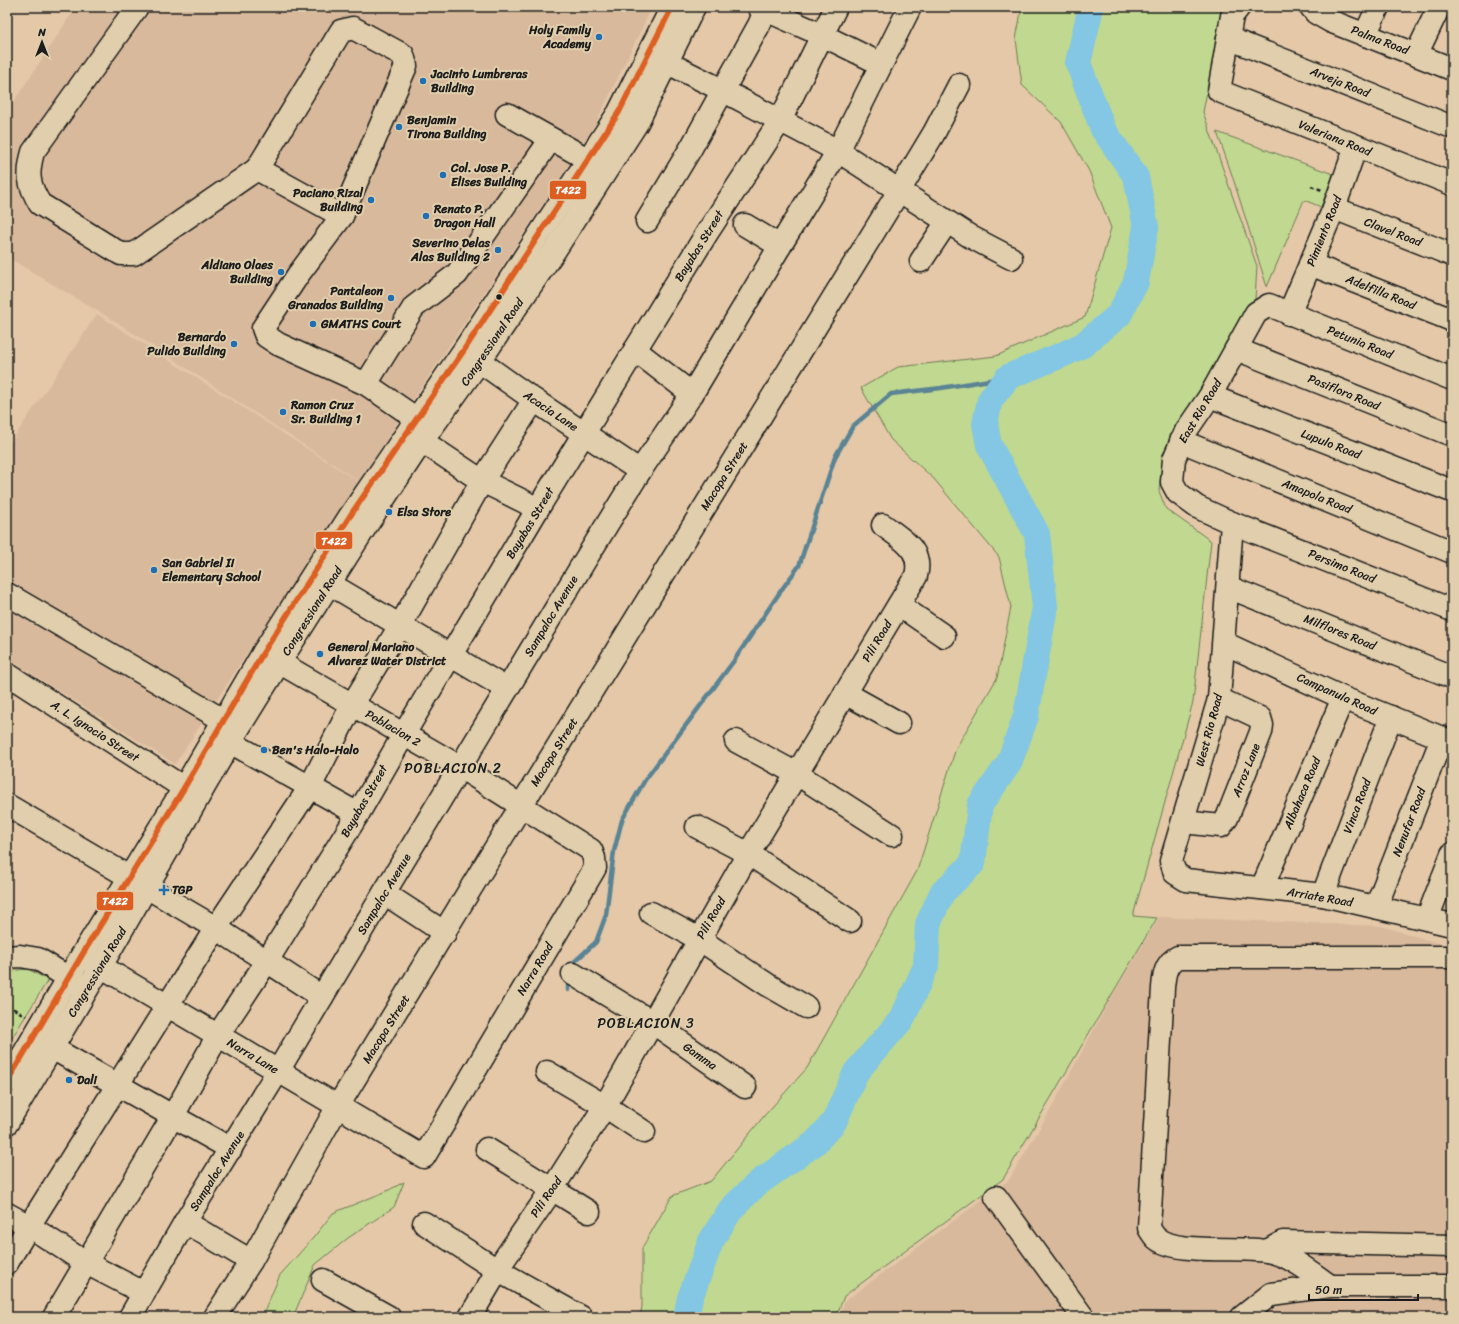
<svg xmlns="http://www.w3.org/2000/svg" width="1459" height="1324" viewBox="0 0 1459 1324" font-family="Sriracha,sans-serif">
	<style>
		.built { fill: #d8b99c }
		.green { fill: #c0d88f; stroke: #6e7a56 }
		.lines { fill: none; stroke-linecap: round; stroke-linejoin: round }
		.stream { stroke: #5a8394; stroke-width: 4.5 }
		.river { stroke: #83c7e4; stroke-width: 26 }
		.minor-casing { stroke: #1c1c1c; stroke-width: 25 }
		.major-casing { stroke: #1c1c1c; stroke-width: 25 }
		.path { stroke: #1c1c1c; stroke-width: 2.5; stroke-dasharray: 4 3; stroke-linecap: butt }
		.minor { stroke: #e0ceac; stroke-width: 22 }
		.major { stroke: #e0ceac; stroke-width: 22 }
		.bus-1-casing { stroke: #e0ceac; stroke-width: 9 }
		.bus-1 { stroke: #dd5e21; stroke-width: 6 }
		.poi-dot { fill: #1f6fb2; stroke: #e0ceac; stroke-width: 1.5 }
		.bus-dot { fill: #1c1c1c; stroke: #e0ceac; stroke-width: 1.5 }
		.labels { text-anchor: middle; stroke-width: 4; stroke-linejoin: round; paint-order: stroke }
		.poi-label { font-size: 12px; font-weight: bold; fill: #1c1c1c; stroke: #e0ceac; text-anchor: start }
		.street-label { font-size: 12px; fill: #1c1c1c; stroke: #e0ceac }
		.quarter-label { font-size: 14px; letter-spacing: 1px; fill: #1c1c1c; stroke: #e0ceac }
		.line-badge { stroke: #e0ceac; stroke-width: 1.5 }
		.badge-label { font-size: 11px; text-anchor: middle; font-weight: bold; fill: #fff }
	</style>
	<rect width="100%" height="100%" fill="#e4c8a8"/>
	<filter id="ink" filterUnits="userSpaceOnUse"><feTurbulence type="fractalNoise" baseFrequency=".025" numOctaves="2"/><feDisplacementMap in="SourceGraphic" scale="8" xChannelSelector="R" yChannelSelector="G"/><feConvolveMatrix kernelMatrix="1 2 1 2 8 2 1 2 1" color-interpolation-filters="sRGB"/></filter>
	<g filter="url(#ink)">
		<!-- built -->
		<g class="built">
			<path d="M 76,7 L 652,7 L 596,123 L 577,154 L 359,481 L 116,322 L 7,257 L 7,112 Z"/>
			<path d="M 97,314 L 359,482 L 175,764 L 7,658 L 7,448 Z"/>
			<path d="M 1159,917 L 1381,926 L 1452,947 L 1452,1317 L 839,1317 L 845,1301 L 1009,1180 L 1047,1116 L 1111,998 Z"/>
		</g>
		<!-- green -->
		<g class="green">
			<path d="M 1022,7 L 1225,7 L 1223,10 L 1203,112 L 1257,266 L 1255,300 L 1163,455 L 1159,491 L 1166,509 L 1211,541 L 1193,702 L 1133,916 L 1157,918 L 1003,1179 L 844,1296 L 836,1317 L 640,1317 L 642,1307 L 642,1248 L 672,1196 L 711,1181 L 764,1116 L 807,1068 L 917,871 L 956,748 L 997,678 L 1011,607 L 999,557 L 934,479 L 891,440 L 861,388 L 898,367 L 996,356 L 1085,317 L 1111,228 L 1089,171 L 1061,122 L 1022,85 L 1016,39 Z"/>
			<path d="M 1217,132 L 1333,174 L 1321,207 L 1304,200 L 1267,287 L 1232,175 Z"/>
			<path d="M 28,969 L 48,980 L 7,1046 L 7,971 Z"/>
			<path d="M 404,1182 L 394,1207 L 348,1238 L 315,1265 L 293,1317 L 262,1317 L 280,1275 L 314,1237 L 333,1213 L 387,1191 Z"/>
		</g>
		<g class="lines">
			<!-- stream -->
			<g class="stream">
				<path d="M 570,967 L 573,963 L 596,942 L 606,915 L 614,851 L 622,820 L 645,780 L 733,662 L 782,589 L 799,566 L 835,457 L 853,426 L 891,394 L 941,388 L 1008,377"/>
				<path d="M 568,978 L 568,990"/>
			</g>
			<!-- river -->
			<path class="river" d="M 686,1317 L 690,1298 L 711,1241 L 731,1209 L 758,1183 L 815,1143 L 834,1122 L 856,1072 L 902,1019 L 926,966 L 928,924 L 942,893 L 973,863 L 980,805 L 1009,763 L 1026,716 L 1045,607 L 1037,534 L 989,445 L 985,424 L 990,400 L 1008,377 L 1064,354 L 1083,345 L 1119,315 L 1136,282 L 1146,227 L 1136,177 L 1103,129 L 1078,63 L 1091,7"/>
			<defs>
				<g id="minor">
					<path d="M 137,7 L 33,152 C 27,174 28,184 40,204 L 121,254 L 134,254 L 257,169 L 342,216 L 298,275 L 263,328 L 266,336 L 278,344 L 366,384 L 417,419"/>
					<path d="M 759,7 L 822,35 L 881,64"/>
					<path d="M 1239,7 L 1232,16 L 1219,91 L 1452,184"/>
					<path d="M 1311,7 L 1316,13 L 1330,21 L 1452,69"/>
					<path d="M 1365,35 L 1378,7"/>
					<path d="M 1228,38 L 1452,127"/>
					<path d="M 650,54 L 722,90 L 838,151 L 971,237 L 1011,258"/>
					<path d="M 1416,55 L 1439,7"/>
					<path d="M 507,114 L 589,160"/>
					<path d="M 257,169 L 341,31 L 353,28 L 403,55 L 406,66 L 342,216"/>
					<path d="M 1334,208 L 1452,255"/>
					<path d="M 647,221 L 691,148 L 759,25 L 767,7"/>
					<path d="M 745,225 L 780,246"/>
					<path d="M 921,261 L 947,222"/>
					<path d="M 1310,264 L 1452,320"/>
					<path d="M 1289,314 L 1334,208 L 1356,146"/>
					<path d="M 1236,349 L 1452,435"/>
					<path d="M 635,350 L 692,394"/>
					<path d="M 465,351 L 534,400 L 640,471"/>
					<path d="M 1452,379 L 1269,305 L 1256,313 L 1210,396 L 1186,431 L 1174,459 L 1172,482 L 1178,493 L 1197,507 L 1232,523 L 1452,610"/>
					<path d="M 366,384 L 414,307 L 457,274 L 551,139"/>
					<path d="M 1210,396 L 1452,491"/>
					<path d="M 422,441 L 482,481 L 525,502 L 537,510"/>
					<path d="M 1181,441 L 1452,552"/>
					<path d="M 1232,523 L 1219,699 L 1171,861 L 1175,873 L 1186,880 L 1323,895 L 1452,925"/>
					<path d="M 330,584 L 507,689"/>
					<path d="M 1228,587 L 1452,677"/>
					<path d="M 7,594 L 223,720"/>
					<path d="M 899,605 L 944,636"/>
					<path d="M 1224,643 L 1343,698 L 1452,742"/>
					<path d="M 7,674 L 198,797"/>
					<path d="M 845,693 L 899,723"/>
					<path d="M 736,741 L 797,774 L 892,835"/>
					<path d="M 230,742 L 358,814"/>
					<path d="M 7,805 L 216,928 L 322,997"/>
					<path d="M 1183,822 L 1221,826 L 1227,818 L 1261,732 L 1262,725 L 1260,718 L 1219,699"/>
					<path d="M 697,827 L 749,854 L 850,921"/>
					<path d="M 1262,888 L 1343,698"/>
					<path d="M 384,893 L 445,933"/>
					<path d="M 1323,895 L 1391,717"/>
					<path d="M 1376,907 L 1442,738"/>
					<path d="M 651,913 L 699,939 L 768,985 L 806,1007"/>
					<path d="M 1427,919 L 1452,854"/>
					<path d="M 7,957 L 20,956 L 38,959 L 85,988"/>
					<path d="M 85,957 L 424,1157 L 595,868 L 594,858 L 591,850 L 460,767 L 263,653"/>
					<path d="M 573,974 L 652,1022 L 745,1087"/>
					<path d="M 52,1048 L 231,1149"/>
					<path d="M 547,1072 L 605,1106 L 644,1132"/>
					<path d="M 487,1149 L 589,1212"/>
					<path d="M 996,1197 L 1083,1317"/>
					<path d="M 7,1214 L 29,1226 L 86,1263 L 144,1293"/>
					<path d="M 185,1222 L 251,1261"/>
					<path d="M 424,1223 L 497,1270 L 581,1317"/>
					<path d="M 1267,1251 L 1283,1242 L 1452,1246"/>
					<path d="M 7,1263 L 29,1226 L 216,928 L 310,787 L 352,705 L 400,626 L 482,481 L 534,400"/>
					<path d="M 323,1280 L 389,1317"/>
					<path d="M 1330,1286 C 1310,1272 1292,1256 1267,1251 C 1240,1246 1176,1255 1156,1238 C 1153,1235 1151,1231 1149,1228 L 1163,988 C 1164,976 1165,963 1178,957 L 1452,957"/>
					<path d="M 54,1317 L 173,1116 L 218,1035 L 267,961 L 358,814 L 404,734 L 537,510 L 635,350 L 707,233 L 780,121 L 836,7"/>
					<path d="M 130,1317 L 185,1222 L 278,1071 L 384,893 L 587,557 L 640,471 L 692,394 L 780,246 L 838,151 L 910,7"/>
					<path d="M 215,1317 L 251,1261 L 338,1106 L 521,806 L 899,191 L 934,133 L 959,85"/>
					<path d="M 470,1317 L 505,1258 L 551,1191 L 605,1106 L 744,861 L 916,576 C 923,549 902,540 883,525"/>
					<path d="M 1242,1317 L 1271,1294 L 1330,1286 L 1452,1286"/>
				</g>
				<g id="major">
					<path d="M 7,1082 L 82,955 L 184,788 L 263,653 L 350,516 L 464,350 L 619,112 L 672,7"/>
					<path d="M 7,1123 L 101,966 L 230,742 L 279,663 L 366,526 L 422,441 L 479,362 L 555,250 L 637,123 L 694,7"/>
				</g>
			</defs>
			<!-- minor casing -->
			<use href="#minor" class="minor-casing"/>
			<!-- major casing -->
			<use href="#major" class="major-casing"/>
			<!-- path -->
			<g class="path">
				<path d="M 1311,186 L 1322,190"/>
				<path d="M 7,1005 L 26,1016"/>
			</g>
			<!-- minor -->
			<use href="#minor" class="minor"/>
			<!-- major -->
			<use href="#major" class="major"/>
			<defs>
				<path id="bus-1" d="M 7,1082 L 82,955 L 184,788 L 263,653 L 350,516 L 464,350 L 619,112 L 672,7"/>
			</defs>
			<!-- bus-1 casing -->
			<use href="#bus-1" class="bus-1-casing"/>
			<!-- bus-1 -->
			<use href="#bus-1" class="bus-1"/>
		</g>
	</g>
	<!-- markers -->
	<g class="poi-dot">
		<circle cx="599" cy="37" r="4"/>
		<circle cx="423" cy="81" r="4"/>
		<circle cx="399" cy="127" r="4"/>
		<circle cx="443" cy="175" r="4"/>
		<circle cx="371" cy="200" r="4"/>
		<circle cx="426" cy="216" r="4"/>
		<circle cx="498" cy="250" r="4"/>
		<circle cx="281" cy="272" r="4"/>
		<circle cx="391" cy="298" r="4"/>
		<circle cx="313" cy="324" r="4"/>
		<circle cx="234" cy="344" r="4"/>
		<circle cx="283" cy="412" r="4"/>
		<circle cx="389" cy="512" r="4"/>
		<circle cx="154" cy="570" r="4"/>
		<circle cx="320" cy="654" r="4"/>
		<circle cx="264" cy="750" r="4"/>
		<path d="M162 884h4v4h4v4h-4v4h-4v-4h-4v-4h4z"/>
		<circle cx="69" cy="1080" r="4"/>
	</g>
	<circle class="bus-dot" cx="499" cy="297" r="3.5"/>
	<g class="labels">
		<!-- poi labels -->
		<g class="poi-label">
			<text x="591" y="34" text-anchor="end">Holy Family<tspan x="591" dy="14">Academy</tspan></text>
			<text x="431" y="78">Jacinto Lumbreras<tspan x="431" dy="14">Building</tspan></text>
			<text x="407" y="124">Benjamin<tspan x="407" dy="14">Tirona Building</tspan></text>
			<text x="451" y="172">Col. Jose P.<tspan x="451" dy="14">Elises Building</tspan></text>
			<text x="363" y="197" text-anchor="end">Paciano Rizal<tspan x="363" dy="14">Building</tspan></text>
			<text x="434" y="213">Renato P.<tspan x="434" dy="14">Dragon Hall</tspan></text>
			<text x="490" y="247" text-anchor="end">Severino Delas<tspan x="490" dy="14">Alas Building 2</tspan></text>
			<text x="273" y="269" text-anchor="end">Aldiano Olaes<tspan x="273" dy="14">Building</tspan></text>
			<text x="383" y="295" text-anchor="end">Pantaleon<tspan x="383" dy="14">Granados Building</tspan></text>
			<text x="321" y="328">GMATHS Court</text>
			<text x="226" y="341" text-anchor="end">Bernardo<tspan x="226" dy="14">Pulido Building</tspan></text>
			<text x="291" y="409">Ramon Cruz<tspan x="291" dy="14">Sr. Building 1</tspan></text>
			<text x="397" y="516">Elsa Store</text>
			<text x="162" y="567">San Gabriel II<tspan x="162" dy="14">Elementary School</tspan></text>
			<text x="328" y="651">General Mariano<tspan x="328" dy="14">Alvarez Water District</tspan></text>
			<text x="272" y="754">Ben's Halo-Halo</text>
			<text x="172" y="894">TGP</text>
			<text x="77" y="1084">Dali</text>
		</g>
		<!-- street labels -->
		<g class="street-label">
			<text transform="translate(1380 40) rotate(21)" y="4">Palma Road</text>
			<text transform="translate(1340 82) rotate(22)" y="4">Arveja Road</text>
			<text transform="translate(1335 138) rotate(22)" y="4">Valeriana Road</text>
			<text transform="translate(1324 231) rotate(-68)" y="4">Pimiento Road</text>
			<text transform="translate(1393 232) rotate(21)" y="4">Clavel Road</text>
			<text transform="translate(699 246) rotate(-58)" y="4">Bayabas Street</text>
			<text transform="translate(1381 292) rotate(22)" y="4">Adelfilla Road</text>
			<text transform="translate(492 342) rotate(-56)" y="4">Congressional Road</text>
			<text transform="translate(1360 342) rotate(22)" y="4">Petunia Road</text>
			<text transform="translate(1344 392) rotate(22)" y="4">Pasiflora Road</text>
			<text transform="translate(551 411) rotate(34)" y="4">Acacia Lane</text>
			<text transform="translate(1200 411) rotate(-59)" y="4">East Rio Road</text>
			<text transform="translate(1331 444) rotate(21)" y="4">Lupulo Road</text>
			<text transform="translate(724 476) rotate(-58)" y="4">Macopa Street</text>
			<text transform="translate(1317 496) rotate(22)" y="4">Amapola Road</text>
			<text transform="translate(530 523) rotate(-59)" y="4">Bayabas Street</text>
			<text transform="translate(1342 566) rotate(22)" y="4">Persimo Road</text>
			<text transform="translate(312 611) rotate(-58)" y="4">Congressional Road</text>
			<text transform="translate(551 616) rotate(-59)" y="4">Sampaloc Avenue</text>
			<text transform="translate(1340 632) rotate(22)" y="4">Milflores Road</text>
			<text transform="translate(877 641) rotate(-59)" y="4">Pili Road</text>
			<text transform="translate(1337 694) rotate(24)" y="4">Campanula Road</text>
			<text transform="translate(393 728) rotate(30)" y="4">Poblacion 2</text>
			<text transform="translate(1209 730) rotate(-75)" y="4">West Rio Road</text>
			<text transform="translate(95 731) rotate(33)" y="4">A. L. Ignacio Street</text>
			<text transform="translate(554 752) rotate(-58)" y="4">Macopa Street</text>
			<text transform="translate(1246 770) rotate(-68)" y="4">Arroz Lane</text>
			<text transform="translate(1302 793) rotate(-67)" y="4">Albahaca Road</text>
			<text transform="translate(364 801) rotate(-60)" y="4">Bayabas Street</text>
			<text transform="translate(1357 806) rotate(-69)" y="4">Vinca Road</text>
			<text transform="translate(1409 822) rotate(-69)" y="4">Nenufar Road</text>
			<text transform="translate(384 894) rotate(-59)" y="4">Sampaloc Avenue</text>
			<text transform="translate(1320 897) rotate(10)" y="4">Arriate Road</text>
			<text transform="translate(711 918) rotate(-60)" y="4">Pili Road</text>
			<text transform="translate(535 969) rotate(-59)" y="4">Narra Road</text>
			<text transform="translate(97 972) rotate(-59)" y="4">Congressional Road</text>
			<text transform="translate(386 1029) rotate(-58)" y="4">Macopa Street</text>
			<text transform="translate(253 1056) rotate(31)" y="4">Narra Lane</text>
			<text transform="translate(700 1056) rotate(35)" y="4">Gamma</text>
			<text transform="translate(217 1171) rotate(-58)" y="4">Sampaloc Avenue</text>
			<text transform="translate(546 1197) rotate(-56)" y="4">Pili Road</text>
		</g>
		<!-- quarter labels -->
		<g class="quarter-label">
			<text x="453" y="773">POBLACION 2</text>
			<text x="646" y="1028">POBLACION 3</text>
		</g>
	</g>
	<g class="line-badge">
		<rect x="549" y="180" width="38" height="20" rx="4" fill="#dd5e21"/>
		<rect x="315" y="531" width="38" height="19" rx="4" fill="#dd5e21"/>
		<rect x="96" y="891" width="38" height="20" rx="4" fill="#dd5e21"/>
	</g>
	<g class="badge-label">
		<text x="568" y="194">T422</text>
		<text x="334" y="545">T422</text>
		<text x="115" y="905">T422</text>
	</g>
	<!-- margin -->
	<rect width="1459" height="1324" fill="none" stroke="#e0ceac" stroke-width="24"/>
	<rect x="12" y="12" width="1435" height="1300" fill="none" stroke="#1c1c1c" stroke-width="1.5" filter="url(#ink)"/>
	<!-- north arrow -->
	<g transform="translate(42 42)" stroke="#e0ceac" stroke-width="3" paint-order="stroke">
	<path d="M0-3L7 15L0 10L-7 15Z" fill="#1c1c1c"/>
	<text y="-6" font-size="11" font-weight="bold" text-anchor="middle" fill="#1c1c1c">N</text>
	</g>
	<!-- scale -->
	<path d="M1309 1294v6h109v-6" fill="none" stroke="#1c1c1c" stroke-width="2"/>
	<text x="1315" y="1294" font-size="12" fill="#1c1c1c" stroke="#e0ceac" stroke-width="3" paint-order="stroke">50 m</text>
</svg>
